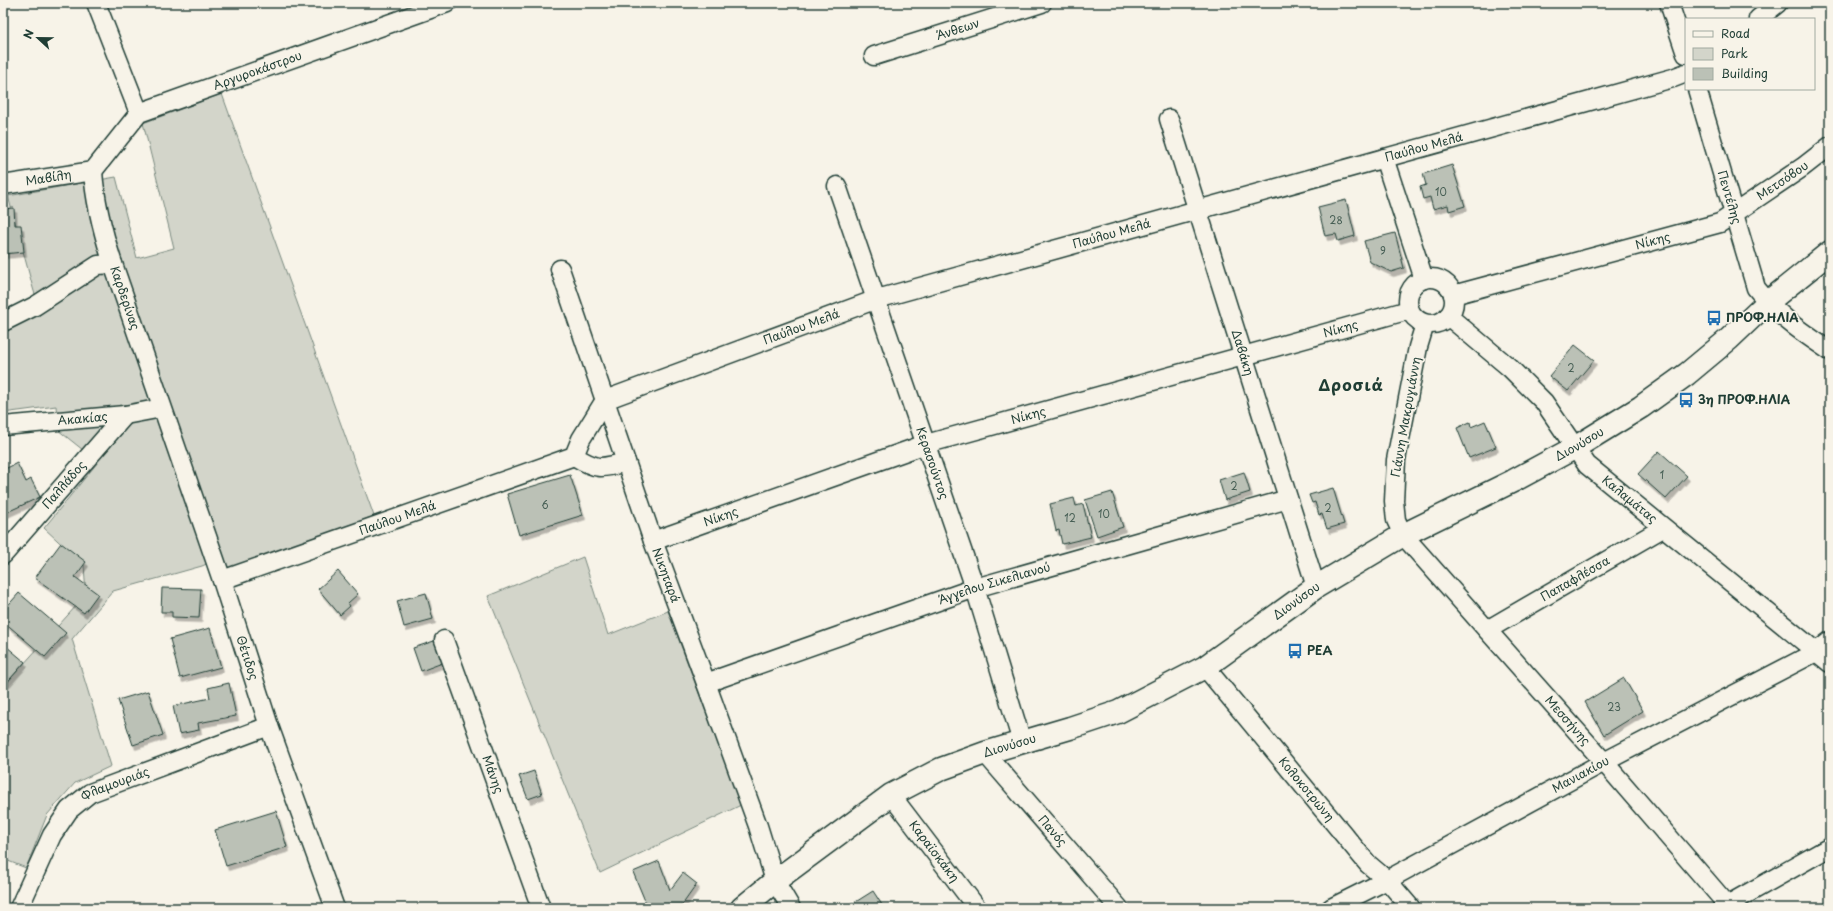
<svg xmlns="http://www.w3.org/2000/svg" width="1833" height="911" viewBox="0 0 1833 911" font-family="'Playpen Sans',sans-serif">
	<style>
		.green { fill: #d3d5ca; stroke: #79897f }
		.building { fill: #bbc1b6; stroke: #1f3d34; filter: url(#shadow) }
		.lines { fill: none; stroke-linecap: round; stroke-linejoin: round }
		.street-casing { stroke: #1f3d34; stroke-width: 21 }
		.secondary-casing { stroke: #1f3d34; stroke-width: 25 }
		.street { stroke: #f7f3e8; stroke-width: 18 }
		.secondary { stroke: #f7f3e8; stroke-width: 22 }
		.labels { text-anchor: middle; stroke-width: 3.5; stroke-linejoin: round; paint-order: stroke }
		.number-label { font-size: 10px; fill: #465e54 }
		.street-label { font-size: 12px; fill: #1f3d34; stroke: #f7f3e8 }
		.poi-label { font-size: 12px; font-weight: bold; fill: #1f3d34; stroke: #f7f3e8; text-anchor: start }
		.district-label { font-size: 16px; font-weight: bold; letter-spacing: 1px; fill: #1f3d34; stroke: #f7f3e8 }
	</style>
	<defs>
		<filter id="shadow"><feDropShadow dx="2.5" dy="4.5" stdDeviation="0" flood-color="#0004"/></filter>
	</defs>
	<rect width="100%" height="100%" fill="#f7f3e8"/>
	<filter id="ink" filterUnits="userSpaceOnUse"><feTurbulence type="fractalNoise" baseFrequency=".025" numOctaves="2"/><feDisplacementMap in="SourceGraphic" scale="8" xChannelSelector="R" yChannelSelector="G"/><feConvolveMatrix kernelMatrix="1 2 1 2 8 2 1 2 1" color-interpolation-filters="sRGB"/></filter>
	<g filter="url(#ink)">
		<!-- green -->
		<g class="green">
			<path d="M 222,94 L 374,516 L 224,571 L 218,559 L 202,566 L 113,591 L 72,639 L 111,766 L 75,783 L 47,815 L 26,868 L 3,859 L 3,687 L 86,595 L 84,565 L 44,528 L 98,462 L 58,430 L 56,406 L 3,413 L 3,331 L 41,314 L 33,288 L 8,196 L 116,177 L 137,258 L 174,248 L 143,123 Z"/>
			<path d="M 583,557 L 608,635 L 668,611 L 741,805 L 600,873 L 488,596 Z"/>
		</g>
		<!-- building -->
		<g class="building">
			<path d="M 1452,165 L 1465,206 L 1449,211 L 1448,205 L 1433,209 L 1430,197 L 1423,199 L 1420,187 L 1426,185 L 1423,174 Z"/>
			<path d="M 1346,200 L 1355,236 L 1338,241 L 1336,234 L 1325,236 L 1318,207 Z"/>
			<path d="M 14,208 L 15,225 L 21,225 L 24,252 L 3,254 L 3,209 Z"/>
			<path d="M 1395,233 L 1404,268 L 1391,272 L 1370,262 L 1364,241 Z"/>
			<path d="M 1575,345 L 1594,360 L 1568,391 L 1549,376 Z"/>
			<path d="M 1485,421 L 1496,447 L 1469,458 L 1457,428 L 1470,422 L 1471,427 Z"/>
			<path d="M 1659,451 L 1687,476 L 1666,499 L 1638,474 Z"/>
			<path d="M 17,463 L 26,482 L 31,479 L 40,497 L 3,514 L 3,470 Z"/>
			<path d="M 1244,472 L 1250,492 L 1225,500 L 1219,480 Z"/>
			<path d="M 570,475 L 583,515 L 519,535 L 507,494 Z"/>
			<path d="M 1333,488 L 1344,524 L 1327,529 L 1322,514 L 1319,515 L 1315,502 L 1312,503 L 1309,495 Z"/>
			<path d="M 1112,492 L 1123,527 L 1097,536 L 1085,500 Z"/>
			<path d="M 1074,498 L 1076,506 L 1083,504 L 1091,537 L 1062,544 L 1059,530 L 1056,531 L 1050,504 Z"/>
			<path d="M 61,543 L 86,562 L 75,577 L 98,594 L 84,613 L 35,578 Z"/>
			<path d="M 338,571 L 358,594 L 348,603 L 350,606 L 340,615 L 318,589 Z"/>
			<path d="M 162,588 L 201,589 L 199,618 L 172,617 L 172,612 L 161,612 Z"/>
			<path d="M 19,593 L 66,633 L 45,657 L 3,621 L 3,611 Z"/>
			<path d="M 426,593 L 433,619 L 404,627 L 397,601 Z"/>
			<path d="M 210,628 L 221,667 L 180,678 L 170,639 Z"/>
			<path d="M 437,640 L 445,662 L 421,671 L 413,648 Z"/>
			<path d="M 6,646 L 25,662 L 3,687 L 3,649 Z"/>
			<path d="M 1624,678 L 1643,711 L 1604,735 L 1585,702 Z"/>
			<path d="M 229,683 L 236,716 L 198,723 L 199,730 L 179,734 L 173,706 L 210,698 L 208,688 Z"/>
			<path d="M 148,691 L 163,735 L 133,745 L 118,700 Z"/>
			<path d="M 534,771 L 542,794 L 528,799 L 519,776 Z"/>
			<path d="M 276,811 L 287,847 L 226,866 L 215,830 Z"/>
			<path d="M 659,861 L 670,890 L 683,873 L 697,884 L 680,908 L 648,908 L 633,872 Z"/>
			<path d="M 873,891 L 884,908 L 846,908 Z"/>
		</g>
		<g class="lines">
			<defs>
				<g id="street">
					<path d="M 96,3 L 139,113"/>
					<path d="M 1669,3 L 1686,54"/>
					<path d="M 1758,19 L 1778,3"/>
					<path id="s1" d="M 874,56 L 1042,3"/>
					<path id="s2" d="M 1697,89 L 1756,288 C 1779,317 1800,331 1830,351"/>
					<path id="s3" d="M 1169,119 L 1316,587"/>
					<path d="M 1384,158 L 1424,279"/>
					<path id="s4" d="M 93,171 L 139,113 L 447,3"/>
					<path d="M 93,171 C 95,203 103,233 113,264"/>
					<path id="s5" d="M 3,185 L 93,171"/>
					<path id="s6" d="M 837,186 L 975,588 L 1022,742"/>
					<path id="s7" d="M 560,269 L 653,541 L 706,683 L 758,826 L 775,881 L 791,908"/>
					<circle cx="1431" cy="301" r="23"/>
					<path id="s8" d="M 1453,295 L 1720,223 L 1803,167 L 1830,146"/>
					<path id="s9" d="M 1448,316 L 1510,368 L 1544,402 L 1587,465 L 1830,663"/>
					<path id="s10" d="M 3,322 L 35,306 L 98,265 L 113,264 L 222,580 L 269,726 L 335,908"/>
					<path id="s11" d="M 1425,324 L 1418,347 L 1396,460 L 1394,501 L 1396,520 L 1403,535 L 1604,762 L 1730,908"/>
					<path id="s12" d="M 3,426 L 125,415 L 162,408"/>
					<path d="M 574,456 C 597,470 600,469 626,462"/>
					<path id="s13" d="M 653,541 L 926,444 L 1409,310"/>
					<path id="s14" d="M 3,555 L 125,415"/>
					<path id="s15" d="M 222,580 L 574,456 L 581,439 L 605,400 L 877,299 L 1673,78 L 1686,73"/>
					<path id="s16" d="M 1487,630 L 1663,528"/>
					<path id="s17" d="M 444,640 L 541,908"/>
					<path id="s18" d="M 1205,667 L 1368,864 L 1387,880 L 1411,908"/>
					<path id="s19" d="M 706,683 L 975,588 L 1288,499"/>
					<path id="s20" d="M 985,753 L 1119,908"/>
					<path id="s21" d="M 891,795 L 977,908"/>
					<path id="s22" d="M 19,908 L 52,835 L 69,810 L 90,793 L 269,726"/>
					<path id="s23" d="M 1331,908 L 1387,880 L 1604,762 L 1816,652 L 1830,641"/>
					<path d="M 1722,908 L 1830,847"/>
				</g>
				<g id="secondary">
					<path id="s24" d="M 742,908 L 775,881 L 891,795 L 941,769 L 985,753 L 1070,728 L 1118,712 L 1170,685 L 1205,667 L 1316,587 L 1403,535 L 1513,481 L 1576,447 L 1641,407 L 1687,374 L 1729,339 L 1768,302 L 1830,252"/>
				</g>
			</defs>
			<!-- street casing -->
			<use href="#street" class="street-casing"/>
			<!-- secondary casing -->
			<use href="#secondary" class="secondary-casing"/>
			<!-- street -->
			<use href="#street" class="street"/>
			<!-- secondary -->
			<use href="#secondary" class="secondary"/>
		</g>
	</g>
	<!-- icons -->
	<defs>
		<symbol id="bus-bare" viewBox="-9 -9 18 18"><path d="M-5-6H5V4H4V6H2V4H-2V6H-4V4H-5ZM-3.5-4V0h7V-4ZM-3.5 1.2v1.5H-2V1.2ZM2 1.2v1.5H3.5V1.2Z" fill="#1f6fb2" stroke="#f7f3e8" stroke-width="2.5" paint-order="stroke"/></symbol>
	</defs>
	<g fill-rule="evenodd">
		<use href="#bus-bare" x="1703" y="307" width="22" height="22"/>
		<use href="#bus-bare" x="1675" y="389" width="22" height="22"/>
		<use href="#bus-bare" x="1284" y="640" width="22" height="22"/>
	</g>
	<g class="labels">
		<!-- number labels -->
		<g class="number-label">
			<text x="1441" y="196">10</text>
			<text x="1336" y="224">28</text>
			<text x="1383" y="255">9</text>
			<text x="1571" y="372">2</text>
			<text x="1662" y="479">1</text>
			<text x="1234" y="490">2</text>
			<text x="545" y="509">6</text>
			<text x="1328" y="512">2</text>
			<text x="1104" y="518">10</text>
			<text x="1070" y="522">12</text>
			<text x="1614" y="711">23</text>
		</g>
		<!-- street labels -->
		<g class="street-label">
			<text dy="4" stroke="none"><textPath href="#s1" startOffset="88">Άνθεων</textPath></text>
			<text dy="4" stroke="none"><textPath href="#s4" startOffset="200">Αργυροκάστρου</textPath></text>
			<text dy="4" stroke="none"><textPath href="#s15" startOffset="1295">Παύλου Μελά</textPath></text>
			<text dy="4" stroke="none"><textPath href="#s5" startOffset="46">Μαβίλη</textPath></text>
			<text dy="4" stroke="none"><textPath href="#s8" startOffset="352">Μετσόβου</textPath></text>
			<text dy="4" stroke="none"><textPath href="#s2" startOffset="113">Πεντέλης</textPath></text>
			<text dy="4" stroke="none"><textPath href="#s15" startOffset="971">Παύλου Μελά</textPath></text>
			<text dy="4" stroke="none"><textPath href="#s8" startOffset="207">Νίκης</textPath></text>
			<text dy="4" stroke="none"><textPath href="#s10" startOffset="162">Καρδερίνας</textPath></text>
			<text dy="4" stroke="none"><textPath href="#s15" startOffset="647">Παύλου Μελά</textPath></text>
			<text dy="4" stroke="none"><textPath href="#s13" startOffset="720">Νίκης</textPath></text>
			<text dy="4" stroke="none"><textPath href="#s3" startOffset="245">Δαβάκη</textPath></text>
			<text dy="4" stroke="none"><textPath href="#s13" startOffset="396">Νίκης</textPath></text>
			<text transform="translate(1406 417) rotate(-80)" y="4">Γιάννη Μακρυγιάννη</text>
			<text dy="4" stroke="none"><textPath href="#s12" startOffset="80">Ακακίας</textPath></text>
			<text dy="4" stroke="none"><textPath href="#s24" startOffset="964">Διονύσου</textPath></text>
			<text dy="4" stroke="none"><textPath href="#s6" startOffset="293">Κερασούντος</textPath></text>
			<text dy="4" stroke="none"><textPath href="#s14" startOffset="93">Παλλάδος</textPath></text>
			<text dy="4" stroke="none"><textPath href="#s9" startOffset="260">Καλαμάτας</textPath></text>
			<text dy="4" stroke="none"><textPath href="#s13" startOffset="72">Νίκης</textPath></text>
			<text dy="4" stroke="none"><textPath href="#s15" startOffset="186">Παύλου Μελά</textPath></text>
			<text dy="4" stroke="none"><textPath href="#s7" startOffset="324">Νικηταρά</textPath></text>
			<text dy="4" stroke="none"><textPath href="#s16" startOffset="102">Παπαφλέσσα</textPath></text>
			<text dy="4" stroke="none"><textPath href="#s19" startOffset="305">Άγγελου Σικελιανού</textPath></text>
			<text dy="4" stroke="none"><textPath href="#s24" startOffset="640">Διονύσου</textPath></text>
			<text dy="4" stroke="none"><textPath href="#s10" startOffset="542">Θέτιδος</textPath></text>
			<text dy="4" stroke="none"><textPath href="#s11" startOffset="464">Μεσσήνης</textPath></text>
			<text dy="4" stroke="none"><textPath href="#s24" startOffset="316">Διονύσου</textPath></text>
			<text dy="4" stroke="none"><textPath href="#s17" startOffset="143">Μάνης</textPath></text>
			<text dy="4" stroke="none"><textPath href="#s23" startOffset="283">Μανιακίου</textPath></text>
			<text dy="4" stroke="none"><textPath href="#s22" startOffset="164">Φλαμουριάς</textPath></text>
			<text dy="4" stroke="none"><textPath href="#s18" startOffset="159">Κολοκοτρώνη</textPath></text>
			<text dy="4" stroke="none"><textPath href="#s20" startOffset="103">Πανός</textPath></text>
			<text dy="4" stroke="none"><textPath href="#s21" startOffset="71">Καραϊσκάκη</textPath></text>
		</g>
		<!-- poi labels -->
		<g class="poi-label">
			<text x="1726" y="322">ΠΡΟΦ.ΗΛΙΑ</text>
			<text x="1698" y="404">3η ΠΡΟΦ.ΗΛΙΑ</text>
			<text x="1307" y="655">ΡΕΑ</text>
		</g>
		<!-- district labels -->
		<g class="district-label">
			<text x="1351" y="391">Δροσιά</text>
		</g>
	</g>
	<!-- margin -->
	<rect width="1833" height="911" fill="none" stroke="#f7f3e8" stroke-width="16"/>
	<rect x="8" y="8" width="1817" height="895" fill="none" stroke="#1f3d34" stroke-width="1.5" filter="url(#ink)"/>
	<!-- legend -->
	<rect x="1685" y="18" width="130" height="72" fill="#f7f3e8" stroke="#a1aaa0"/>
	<rect x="1693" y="31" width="20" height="6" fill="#f7f3e8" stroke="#a1aaa0"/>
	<text x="1721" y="38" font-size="12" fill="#1f3d34">Road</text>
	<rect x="1693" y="48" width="20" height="12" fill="#d3d5ca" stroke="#a1aaa0"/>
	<text x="1721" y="58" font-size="12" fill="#1f3d34">Park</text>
	<rect x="1693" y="68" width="20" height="12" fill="#bbc1b6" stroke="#a1aaa0"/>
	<text x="1721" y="78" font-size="12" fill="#1f3d34">Building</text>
	<!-- north arrow -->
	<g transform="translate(38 38) rotate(292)" stroke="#f7f3e8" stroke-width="3" paint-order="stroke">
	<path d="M0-3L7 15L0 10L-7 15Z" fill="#1f3d34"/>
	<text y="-6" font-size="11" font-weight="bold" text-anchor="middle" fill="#1f3d34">N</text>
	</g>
</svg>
